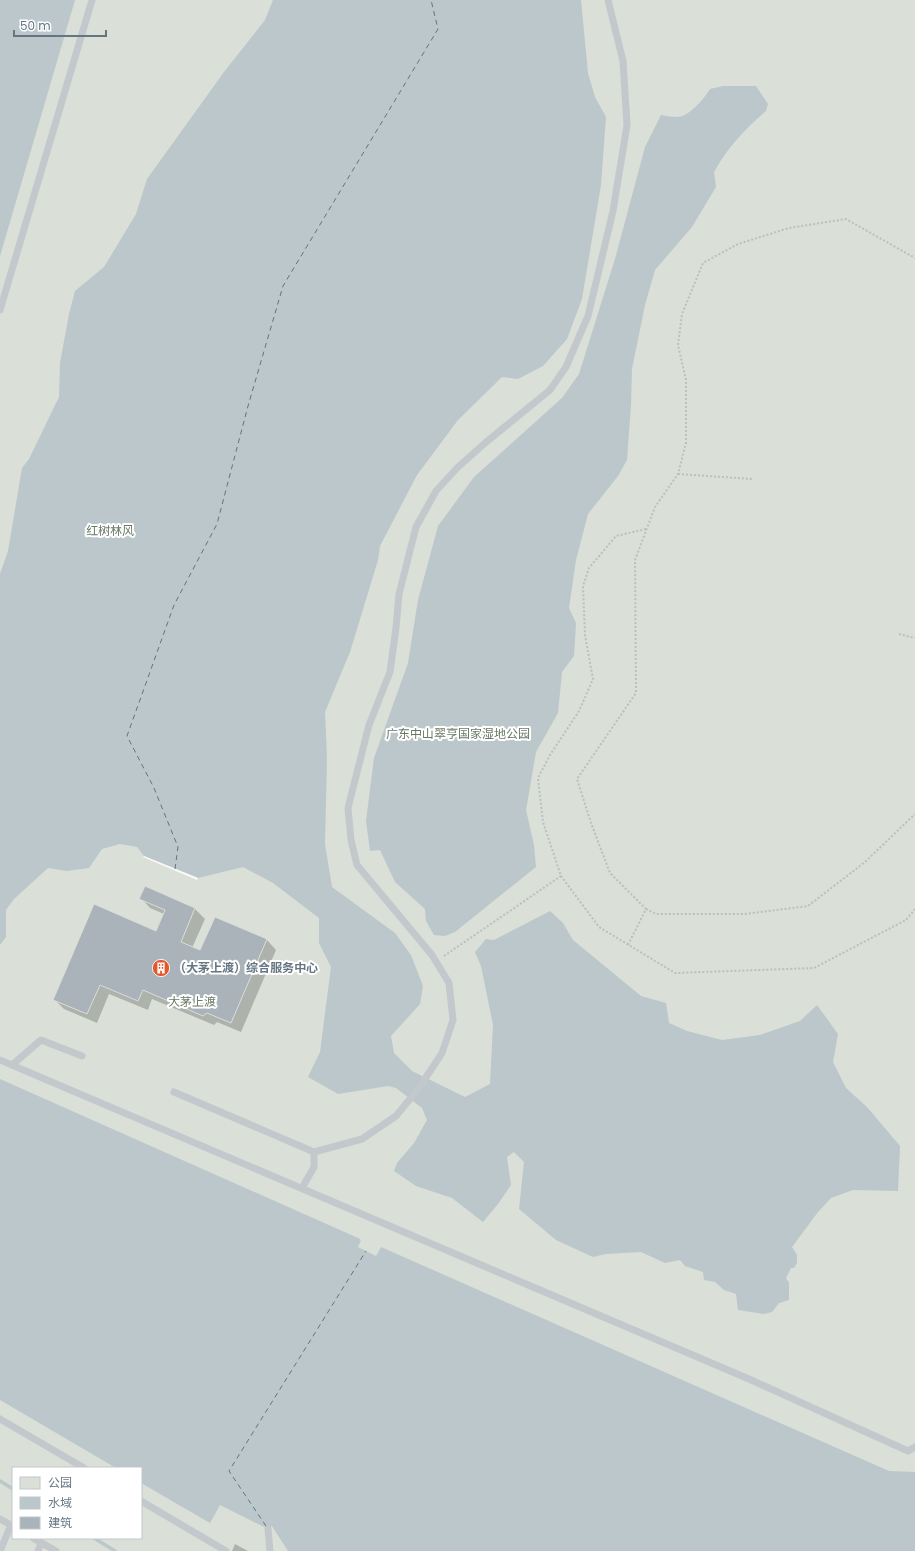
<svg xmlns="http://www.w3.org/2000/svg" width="915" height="1551" viewBox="0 0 915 1551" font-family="Poppins,'Noto Sans SC',sans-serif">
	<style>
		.green { fill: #dadfd7; fill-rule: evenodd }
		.water { fill: #bbc7cb }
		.pier { fill: #fafaf8 }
		.shadow { fill: #0003 }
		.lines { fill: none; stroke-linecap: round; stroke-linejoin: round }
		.stream { stroke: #bbc7cb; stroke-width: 3.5 }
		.ferry { stroke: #60757c; stroke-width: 1; stroke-dasharray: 5 4; stroke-linecap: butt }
		.building { fill: #aab3b9; stroke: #dcdcda }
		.path { stroke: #bbbfc2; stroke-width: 2; stroke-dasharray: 2 2; stroke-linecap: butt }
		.service { stroke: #c3c8cc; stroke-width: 7 }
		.labels { text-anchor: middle; stroke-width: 4; stroke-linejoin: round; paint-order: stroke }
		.park-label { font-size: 12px; fill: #687a64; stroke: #fff }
		.poi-label { font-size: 12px; font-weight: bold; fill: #657683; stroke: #fff; text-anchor: start }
	</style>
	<rect width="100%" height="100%" fill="#fafaf8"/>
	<!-- green -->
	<path class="green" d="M 0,0 L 915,0 L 915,1498 L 874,1551 L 0,1551 ZM 13,1468 L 141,1468 L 141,1538 L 13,1538 Z"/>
	<!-- water -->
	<g class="water">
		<path d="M 0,0 L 75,0 L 0,256 Z"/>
		<path d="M 273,0 L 581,0 L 588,73 L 595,97 L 606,117 L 601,185 L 582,299 L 567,339 L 543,366 L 518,379 L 502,377 L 458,420 L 417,475 L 380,546 L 378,560 L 350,652 L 325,712 L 327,758 L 325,844 L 332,887 L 395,933 L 411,955 L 423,986 L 420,1004 L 391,1036 L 394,1053 L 412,1071 L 465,1097 L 490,1084 L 493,1025 L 481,966 L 475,952 L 486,939 L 494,940 L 550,911 L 563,923 L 573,940 L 641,996 L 666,1003 L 669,1023 L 687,1031 L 722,1040 L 760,1035 L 800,1021 L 817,1005 L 838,1034 L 833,1062 L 846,1088 L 867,1107 L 900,1146 L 898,1191 L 853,1190 L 831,1198 L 818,1212 L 792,1247 L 797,1255 L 797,1263 L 794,1268 L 791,1268 L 786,1278 L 789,1283 L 789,1300 L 779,1303 L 772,1312 L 764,1314 L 738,1310 L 736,1294 L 724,1290 L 715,1282 L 704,1280 L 703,1272 L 685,1266 L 680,1260 L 665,1263 L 641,1252 L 606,1254 L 593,1257 L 556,1240 L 519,1209 L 524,1162 L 514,1152 L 507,1157 L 511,1185 L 498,1204 L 483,1222 L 452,1198 L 416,1186 L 394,1171 L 397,1163 L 414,1143 L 427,1120 L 422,1108 L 396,1088 L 388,1086 L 338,1094 L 308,1077 L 320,1052 L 331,967 L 319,943 L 319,918 L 273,883 L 243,867 L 198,878 L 144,856 L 137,847 L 120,844 L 102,849 L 89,868 L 67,871 L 48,868 L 14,899 L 6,910 L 6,937 L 0,945 L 0,574 L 8,551 L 22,468 L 29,459 L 59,397 L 60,363 L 69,314 L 75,291 L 104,267 L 136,214 L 147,179 L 224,72 L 265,20 Z"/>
		<path d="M 723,86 L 756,86 L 768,104 L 766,111 C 744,130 728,147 714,172 L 716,187 L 692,227 L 655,270 L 645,305 L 632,369 L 631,404 L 627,460 L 618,476 L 588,514 L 576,560 L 569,608 L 576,623 L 574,656 L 562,672 L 558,713 L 536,752 L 526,810 L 534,845 L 536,867 L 455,932 L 445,936 L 434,935 L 426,921 L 425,909 L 395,882 L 380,850 L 370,851 L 366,821 L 374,758 L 408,663 L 418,600 L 438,526 L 474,477 L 562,398 L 579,374 L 615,259 L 645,147 L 661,115 C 666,116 672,117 677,117 C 689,117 704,99 710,89 Z"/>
		<path d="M 0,1079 L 358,1238 L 361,1240 L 358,1247 L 376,1256 L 381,1247 L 889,1471 L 915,1472 L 915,1551 L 288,1551 L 272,1526 L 268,1529 L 220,1505 L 210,1523 L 141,1483 L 141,1468 L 116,1468 L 0,1400 Z"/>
	</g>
	<!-- pier -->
	<path class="pier" d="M 144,856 L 198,878 L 197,880 L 143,857 Z"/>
	<!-- shadow -->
	<g class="shadow">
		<path d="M 145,888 L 195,909 L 205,919 L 192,948 L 201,952 L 267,940 L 276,950 L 241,1032 L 217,1022 L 214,1025 L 152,999 L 148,1010 L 109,994 L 97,1023 L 64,1009 L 54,999 L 156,932 L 164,914 L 150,908 L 141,898 Z"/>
		<path d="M 235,1544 L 248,1551 L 232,1551 Z"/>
	</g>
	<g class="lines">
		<!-- stream -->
		<g class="stream">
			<path d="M 0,1481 L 13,1489"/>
			<path d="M 94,1538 L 115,1551"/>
		</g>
		<!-- ferry -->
		<g class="ferry">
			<path d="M 175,869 L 178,847 L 154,788 L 127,736 L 174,605 L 217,524 L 248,406 L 283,286 L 438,29 L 431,0"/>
			<path d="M 266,1526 L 229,1471 L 366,1251"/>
		</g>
	</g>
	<!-- building -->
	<path class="building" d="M 145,886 L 195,908 L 181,942 L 200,950 L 215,917 L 267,939 L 231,1023 L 207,1013 L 203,1016 L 143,990 L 138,1001 L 100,985 L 87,1014 L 53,1000 L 94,904 L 156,931 L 165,910 L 139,899 Z"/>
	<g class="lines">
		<!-- path -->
		<g class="path">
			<path d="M 678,474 L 752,479"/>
			<path d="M 646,529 L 616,536 L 589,568 L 583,586 L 585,635 L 593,679 L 579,711 L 550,755 L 538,778 L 543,822 L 561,876 L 599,927 L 675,973 L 814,968 L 906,920 L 915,909"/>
			<path d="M 899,634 L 915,638"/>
			<path d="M 646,909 L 656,914 L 744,914 L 808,906 L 865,862 L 915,814"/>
			<path d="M 628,945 L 646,909 L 610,873 L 591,823 L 577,779 L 636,693 L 635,560 L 655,507 L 678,474 L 686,443 L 686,380 L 678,345 L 682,314 L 703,263 L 738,244 L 789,228 L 846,219 L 915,258"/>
			<path d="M 444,956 L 561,876"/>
		</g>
		<!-- service -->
		<g class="service">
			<path d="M 0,310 L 92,0"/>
			<path d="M 0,1060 L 749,1379 L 908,1451 L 915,1447"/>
			<path d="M 12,1065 L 41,1040 L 82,1056"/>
			<path d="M 174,1092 L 314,1152 L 362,1139 L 396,1116 L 419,1088 L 442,1053 L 453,1020 L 449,983 L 432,955 L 357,865 L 351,840 L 348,808 L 369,725 L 390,672 L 396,628 L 399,594 L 416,527 L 436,491 L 457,468 L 485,443 L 550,390 L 566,367 L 588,316 L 613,211 L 627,125 L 623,61 L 608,0"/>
			<path d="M 302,1188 L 314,1167 L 314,1152"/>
			<path d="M 0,1419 L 84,1468"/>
			<path d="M 141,1501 L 226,1551"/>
			<path d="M 0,1519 L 13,1526"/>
			<path d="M 268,1529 L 270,1551"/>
			<path d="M 33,1538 L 56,1551"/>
			<path d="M 0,1551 L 11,1525"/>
			<path d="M 38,1551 L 41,1543"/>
		</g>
	</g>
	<!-- icons -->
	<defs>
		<symbol id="building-disc" viewBox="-11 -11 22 22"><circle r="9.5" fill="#e4572e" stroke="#fff"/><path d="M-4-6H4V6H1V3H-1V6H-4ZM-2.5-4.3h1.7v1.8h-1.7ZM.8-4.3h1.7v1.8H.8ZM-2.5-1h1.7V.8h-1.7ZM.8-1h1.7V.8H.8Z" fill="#fff"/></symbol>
	</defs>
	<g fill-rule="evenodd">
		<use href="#building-disc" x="151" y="958" width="20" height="20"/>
	</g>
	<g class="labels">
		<!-- park labels -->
		<g class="park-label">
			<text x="110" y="535">红树林风</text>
			<text x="458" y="738">广东中山翠亨国家湿地公园</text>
			<text x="192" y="1006">大茅上渡</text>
		</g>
		<!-- poi labels -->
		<g class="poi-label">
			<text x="174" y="972">（大茅上渡）综合服务中心</text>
		</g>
	</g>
	<!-- legend -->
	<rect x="12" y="1467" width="130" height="72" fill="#ffffff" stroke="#c1c8cd"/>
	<rect x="20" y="1477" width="20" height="12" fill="#dadfd7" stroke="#c1c8cd"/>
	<text x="48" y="1487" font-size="12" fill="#657683">公园</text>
	<rect x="20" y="1497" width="20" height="12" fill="#bbc7cb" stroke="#c1c8cd"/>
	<text x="48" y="1507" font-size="12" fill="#657683">水域</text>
	<rect x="20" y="1517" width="20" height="12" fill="#aab3b9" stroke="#c1c8cd"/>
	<text x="48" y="1527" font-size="12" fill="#657683">建筑</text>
	<!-- scale -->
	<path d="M14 30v6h92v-6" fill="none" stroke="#657683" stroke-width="2"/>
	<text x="20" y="30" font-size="12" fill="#657683" stroke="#ffffff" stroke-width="3" paint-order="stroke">50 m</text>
</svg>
